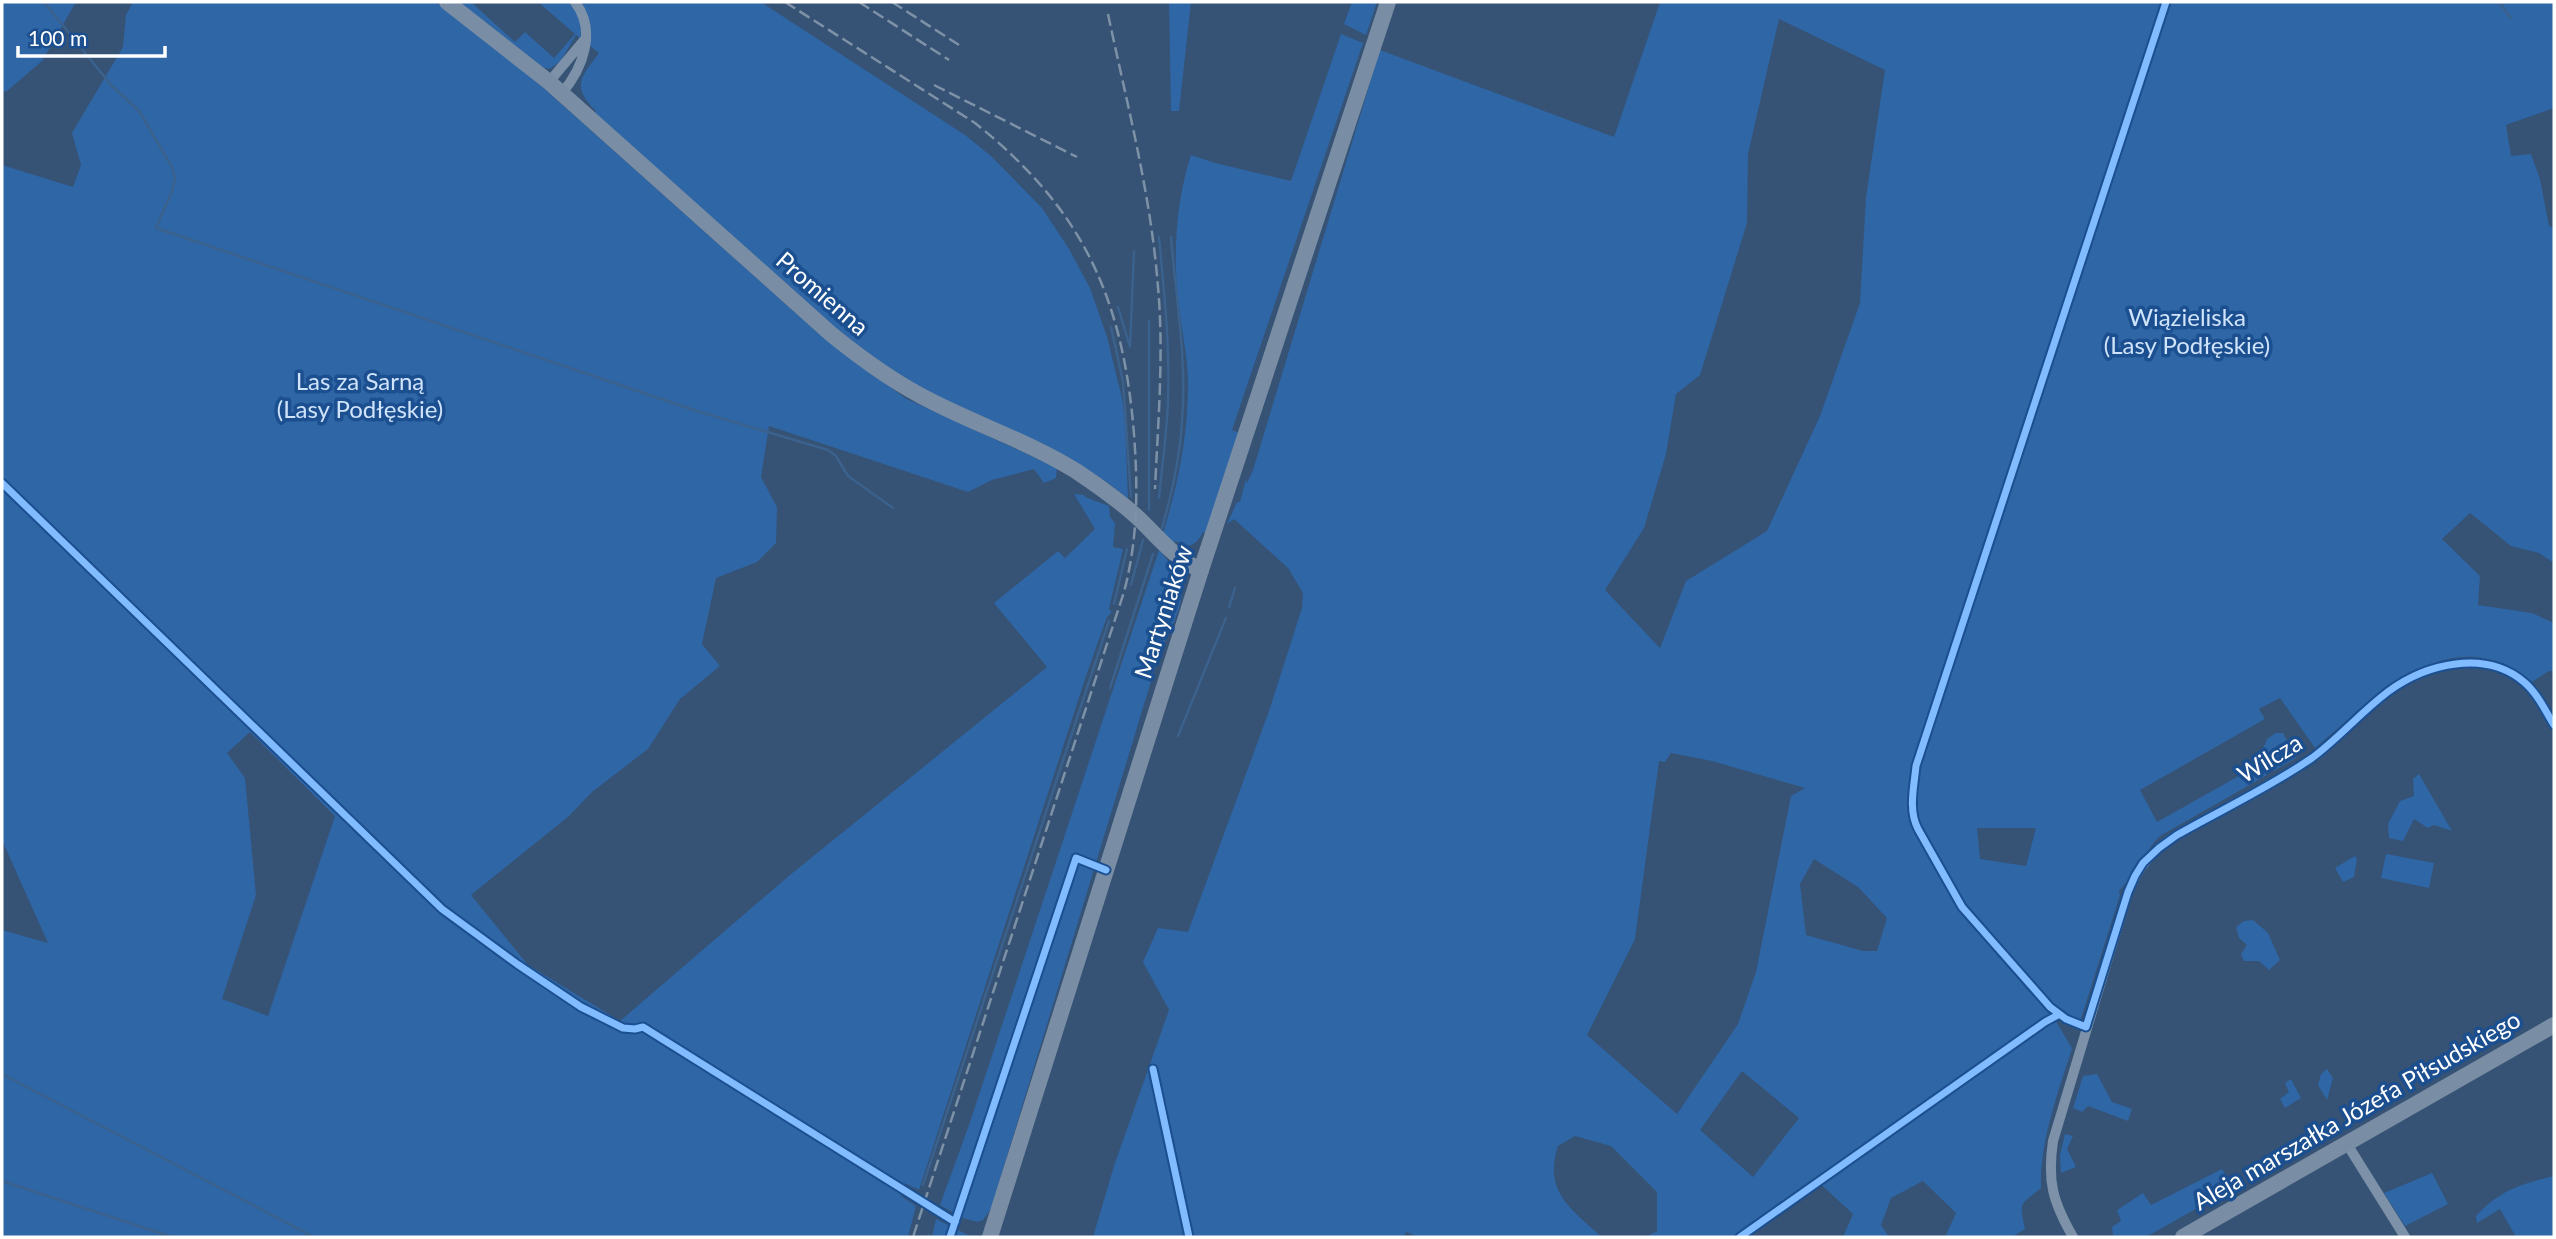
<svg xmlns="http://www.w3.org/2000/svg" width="2556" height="1239" viewBox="0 0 2556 1239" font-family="Lato,sans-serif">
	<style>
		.green { fill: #2f66a5; fill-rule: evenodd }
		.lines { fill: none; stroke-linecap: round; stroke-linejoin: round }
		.stream { stroke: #3b618d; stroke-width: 2.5 }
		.street { stroke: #7d92a8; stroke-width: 10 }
		.secondary { stroke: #798da4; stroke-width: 16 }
		.rail { stroke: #7e92a7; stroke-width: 2.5; stroke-dasharray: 12 5; stroke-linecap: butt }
		.cycleway-casing { stroke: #1b4f8f; stroke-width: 11 }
		.cycleway { stroke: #80bcff; stroke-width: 7 }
		.labels { text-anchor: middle; stroke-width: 7; stroke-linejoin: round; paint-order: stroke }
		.street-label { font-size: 24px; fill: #fff; stroke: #1b4f8f }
		.park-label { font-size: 24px; fill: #cfe3fa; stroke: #1b4f8f }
	</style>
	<rect width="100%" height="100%" fill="#365274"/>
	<!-- green -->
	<g class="green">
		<path d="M 2,2 L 76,2 L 42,61 L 7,91 L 2,92 Z"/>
		<path d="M 133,2 L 436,2 L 530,76 L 818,333 L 905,398 L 1057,468 L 1056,478 L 1044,483 L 1034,469 L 992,480 L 968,492 L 769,426 L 761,477 L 777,507 L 776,543 L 757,562 L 716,578 L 702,644 L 720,666 L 680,699 L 648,749 L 592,792 L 569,816 L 471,895 L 528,965 L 620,1021 L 790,875 L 1047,667 L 994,603 L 1058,551 L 1065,558 L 1095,529 L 1074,494 L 1084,495 L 1085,497 L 1109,506 L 1110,517 L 1115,523 L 1113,547 L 1123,549 L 1109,609 L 1112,612 L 1107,617 L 1087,673 L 919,1190 L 904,1183 L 901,1196 L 916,1206 L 908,1237 L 2,1237 L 2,930 L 48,943 L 2,840 L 2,165 L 73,187 L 81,165 L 72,133 L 123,47 L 126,15 ZM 250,732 L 335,816 L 268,1016 L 222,999 L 256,895 L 245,778 L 227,753 Z"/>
		<path d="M 454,2 L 471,2 L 515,42 L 525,32 L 554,58 L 575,34 L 538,2 L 761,2 L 965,135 L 991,156 L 1042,208 L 1069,249 L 1090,288 L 1107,337 L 1122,398 L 1125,421 L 1128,499 C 1091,465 1042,447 997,426 C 949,404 905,380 861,351 L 593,115 L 596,111 C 572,87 579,79 599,53 L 576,35 L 560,62 L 549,69 L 542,67 Z"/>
		<path d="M 1169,2 L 1191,2 L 1179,111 L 1171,111 Z"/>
		<path d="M 1352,2 L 1377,2 L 1366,35 L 1344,24 Z"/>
		<path d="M 1660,2 L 2554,2 L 2554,108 L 2506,125 L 2511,156 L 2531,154 L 2540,179 L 2549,226 L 2554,228 L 2554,563 L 2539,553 L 2511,546 L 2470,513 L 2442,539 L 2480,576 L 2478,605 L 2532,613 L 2554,623 L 2554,671 L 2549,671 L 2532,682 C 2451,615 2376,697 2315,748 L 2280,698 L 2259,709 L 2265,719 L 2140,790 L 2157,822 L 2260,764 L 2267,775 L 2160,836 C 2144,852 2135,874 2119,891 L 2120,895 L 2080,1022 L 2058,1011 L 2052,1015 L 2072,1048 C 2058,1094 2040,1139 2041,1188 C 2020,1206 2019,1199 2025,1229 L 2012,1237 L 1945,1237 L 1956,1213 L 1923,1181 L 1891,1198 L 1881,1225 L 1889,1237 L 1843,1237 L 1853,1214 L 1814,1178 L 1752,1223 L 1747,1237 L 1646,1237 L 1657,1231 L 1657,1192 L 1611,1146 L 1575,1136 L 1558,1146 C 1543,1191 1571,1209 1602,1237 L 1418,1237 L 1406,1232 L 1404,1237 L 1093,1237 L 1114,1166 L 1169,1010 L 1143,962 L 1158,928 L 1188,932 L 1269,711 L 1302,608 L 1303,593 L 1288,568 L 1234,519 L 1227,524 L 1237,502 L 1240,502 L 1246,479 L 1247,483 L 1253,470 L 1380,50 L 1614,137 ZM 1779,19 L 1885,70 L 1866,197 L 1860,303 L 1820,416 L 1767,531 L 1686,581 L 1660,648 L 1605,590 L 1644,528 L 1666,454 L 1676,394 L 1700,375 L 1747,223 L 1748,154 ZM 1671,753 L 1712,761 L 1805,788 L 1791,796 L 1756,972 L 1738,1024 L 1677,1114 L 1587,1035 L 1635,939 L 1659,761 L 1665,762 ZM 1977,828 L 2036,828 L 2026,866 L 1980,859 ZM 1814,859 L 1858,887 L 1887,918 L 1877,951 L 1863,951 L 1806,935 L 1800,884 ZM 1742,1071 L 1799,1118 L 1753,1177 L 1700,1130 Z"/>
		<path d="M 1341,34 L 1363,43 L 1232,430 L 1240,433 L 1205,533 L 1203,532 C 1197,545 1187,550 1176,541 L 1174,543 L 1163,533 C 1178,485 1188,435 1188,385 C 1188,356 1181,328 1178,299 C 1173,252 1176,201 1191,155 L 1215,163 L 1291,181 Z"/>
		<path d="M 1159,550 C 1167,560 1178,569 1181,582 C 1187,602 1167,636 1159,655 L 991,1209 L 983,1220 L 977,1222 L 963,1218 L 940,1205 L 969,1125 Z"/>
		<path d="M 2276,733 L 2283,733 L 2296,758 L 2274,771 L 2262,751 L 2267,739 Z"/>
		<path d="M 2419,774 L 2452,831 L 2434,825 L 2428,828 L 2414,819 L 2403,841 L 2389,838 L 2388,824 L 2400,801 L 2414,796 L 2413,779 Z"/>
		<path d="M 2386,854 L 2434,863 L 2429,888 L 2381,878 Z"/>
		<path d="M 2355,856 L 2357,859 L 2354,877 L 2343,882 L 2335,868 Z"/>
		<path d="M 2253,920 L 2268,933 L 2280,960 L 2269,970 L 2259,961 L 2244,961 L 2241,954 L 2247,945 L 2239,938 L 2236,927 L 2244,921 Z"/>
		<path d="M 2327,1069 L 2333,1078 L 2327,1100 L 2318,1085 L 2321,1074 Z"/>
		<path d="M 2097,1074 L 2112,1102 L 2132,1109 L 2128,1121 L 2088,1106 L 2082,1112 L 2073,1108 L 2083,1076 Z"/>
		<path d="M 2291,1079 L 2301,1098 L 2285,1108 L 2280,1099 L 2289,1092 L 2285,1083 Z"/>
		<path d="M 2065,1134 L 2073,1136 L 2067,1149 L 2076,1167 L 2061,1173 L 2060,1155 Z"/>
		<path d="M 2222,1169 L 2233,1188 L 2146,1237 L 2113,1237 L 2112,1227 L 2121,1221 L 2117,1210 L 2143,1193 L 2151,1205 Z"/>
		<path d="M 2432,1173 L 2448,1204 L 2405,1226 L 2384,1193 Z"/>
		<path d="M 2554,1176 L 2554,1237 L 2516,1237 L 2500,1209 L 2477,1223 L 2476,1216 C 2500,1190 2521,1184 2554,1176 Z"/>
		<path d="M 936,1219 L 972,1237 L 932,1237 Z"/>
	</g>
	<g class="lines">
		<!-- stream -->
		<g class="stream">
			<path d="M 44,2 L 111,85 L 139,111 L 172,167 L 175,178 L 172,191 L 156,228 L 697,411 L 828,450 L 836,456 L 848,476 L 893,508"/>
			<path d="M 2499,2 L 2511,18"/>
			<path d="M 1159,237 C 1164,291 1170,345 1168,400 C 1167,433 1162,465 1159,498"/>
			<path d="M 1118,307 L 1130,347 L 1134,251"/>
			<path d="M 1111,327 L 1123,382 L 1131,497"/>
			<path d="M 1149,510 L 1149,321"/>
			<path d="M 1162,528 C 1172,493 1180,458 1182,421 C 1187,360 1176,298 1171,237"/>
			<path d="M 1131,585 L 1143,540"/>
			<path d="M 1114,604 L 1127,549"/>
			<path d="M 1229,607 L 1235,588"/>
			<path d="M 1110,688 L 1153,554"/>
			<path d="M 1178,736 L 1226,618"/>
			<path d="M 2,1074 L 314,1237"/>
			<path d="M 2,1181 L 172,1237"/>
			<path d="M 923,1185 L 1109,621"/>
			<path d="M 928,1237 L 929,1235"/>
		</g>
		<!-- street -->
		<g class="street">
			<path d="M 549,82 L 586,38"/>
			<path d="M 562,93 C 583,68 597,31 575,2"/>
			<path d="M 2347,1144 L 2405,1237"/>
			<path d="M 2073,1237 C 2053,1202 2047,1182 2053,1141 L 2128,892 C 2138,866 2153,850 2177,835 C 2221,810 2270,787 2312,758 C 2339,738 2362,711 2389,691 C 2426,664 2485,649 2524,682 C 2537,693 2545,710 2554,725"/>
		</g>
		<!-- secondary -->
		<g class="secondary">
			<path d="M 447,2 L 549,82 L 831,334 C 863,360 896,384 933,402 C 980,426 1031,443 1076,471 C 1097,485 1117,499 1136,516 C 1157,535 1174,559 1201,570"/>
			<path d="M 990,1237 L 1201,570 L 1388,2"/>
			<path d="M 2183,1237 L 2554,1025"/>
		</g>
		<!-- rail -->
		<g class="rail">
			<path d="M 785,2 L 975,123 C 1083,209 1123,298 1134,434 C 1138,488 1138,539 1124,592 L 913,1237"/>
			<path d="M 859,2 L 949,60"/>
			<path d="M 892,2 L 959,45"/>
			<path d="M 1108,14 C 1127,104 1151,195 1158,287 C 1164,354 1158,422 1155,489"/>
			<path d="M 934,85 L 1077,157"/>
		</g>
		<defs>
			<g id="cycleway">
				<path d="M 2166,2 L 1916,766 C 1914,787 1908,810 1918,829 L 1962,907 L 2050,1007 L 2066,1019 L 2086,1027 L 2128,892 L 2135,876 L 2143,863 L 2159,848 L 2177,835 C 2221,810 2270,787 2312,758 C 2339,738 2362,711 2389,691 C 2426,664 2485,649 2524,682 C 2537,693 2545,710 2554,725"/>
				<path d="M 2,483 L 442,909 L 517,964 L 581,1007 L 623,1028 L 635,1029 L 643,1027 L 955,1222"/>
				<path d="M 1153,1069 L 1189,1237"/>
				<path d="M 950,1237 L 1076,858 L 1106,870"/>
				<path d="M 1740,1237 L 2045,1022 L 2058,1015"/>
			</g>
		</defs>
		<!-- cycleway casing -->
		<use href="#cycleway" class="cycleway-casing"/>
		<!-- cycleway -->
		<use href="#cycleway" class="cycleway"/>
	</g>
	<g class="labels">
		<!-- street labels -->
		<g class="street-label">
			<text transform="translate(822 294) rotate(41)" y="8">Promienna</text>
			<text transform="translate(1164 612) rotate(-72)" y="8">Martyniaków</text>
			<text transform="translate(2270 759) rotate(-31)" y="8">Wilcza</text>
			<text transform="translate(2357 1111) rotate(-30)" y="8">Aleja marszałka Józefa Piłsudskiego</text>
		</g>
		<!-- park labels -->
		<g class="park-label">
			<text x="2187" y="326">Wiązieliska<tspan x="2187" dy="28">(Lasy Podłęskie)</tspan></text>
			<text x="360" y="390">Las za Sarną<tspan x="360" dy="28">(Lasy Podłęskie)</tspan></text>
		</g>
	</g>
	<!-- border -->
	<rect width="2556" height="1239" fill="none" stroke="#ffffff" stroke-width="7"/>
	<!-- scale -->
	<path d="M18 46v10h147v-10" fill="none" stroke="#ffffff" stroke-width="3.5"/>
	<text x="28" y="46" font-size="21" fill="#ffffff" stroke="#1b4f8f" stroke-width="5" paint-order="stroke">100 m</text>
</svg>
